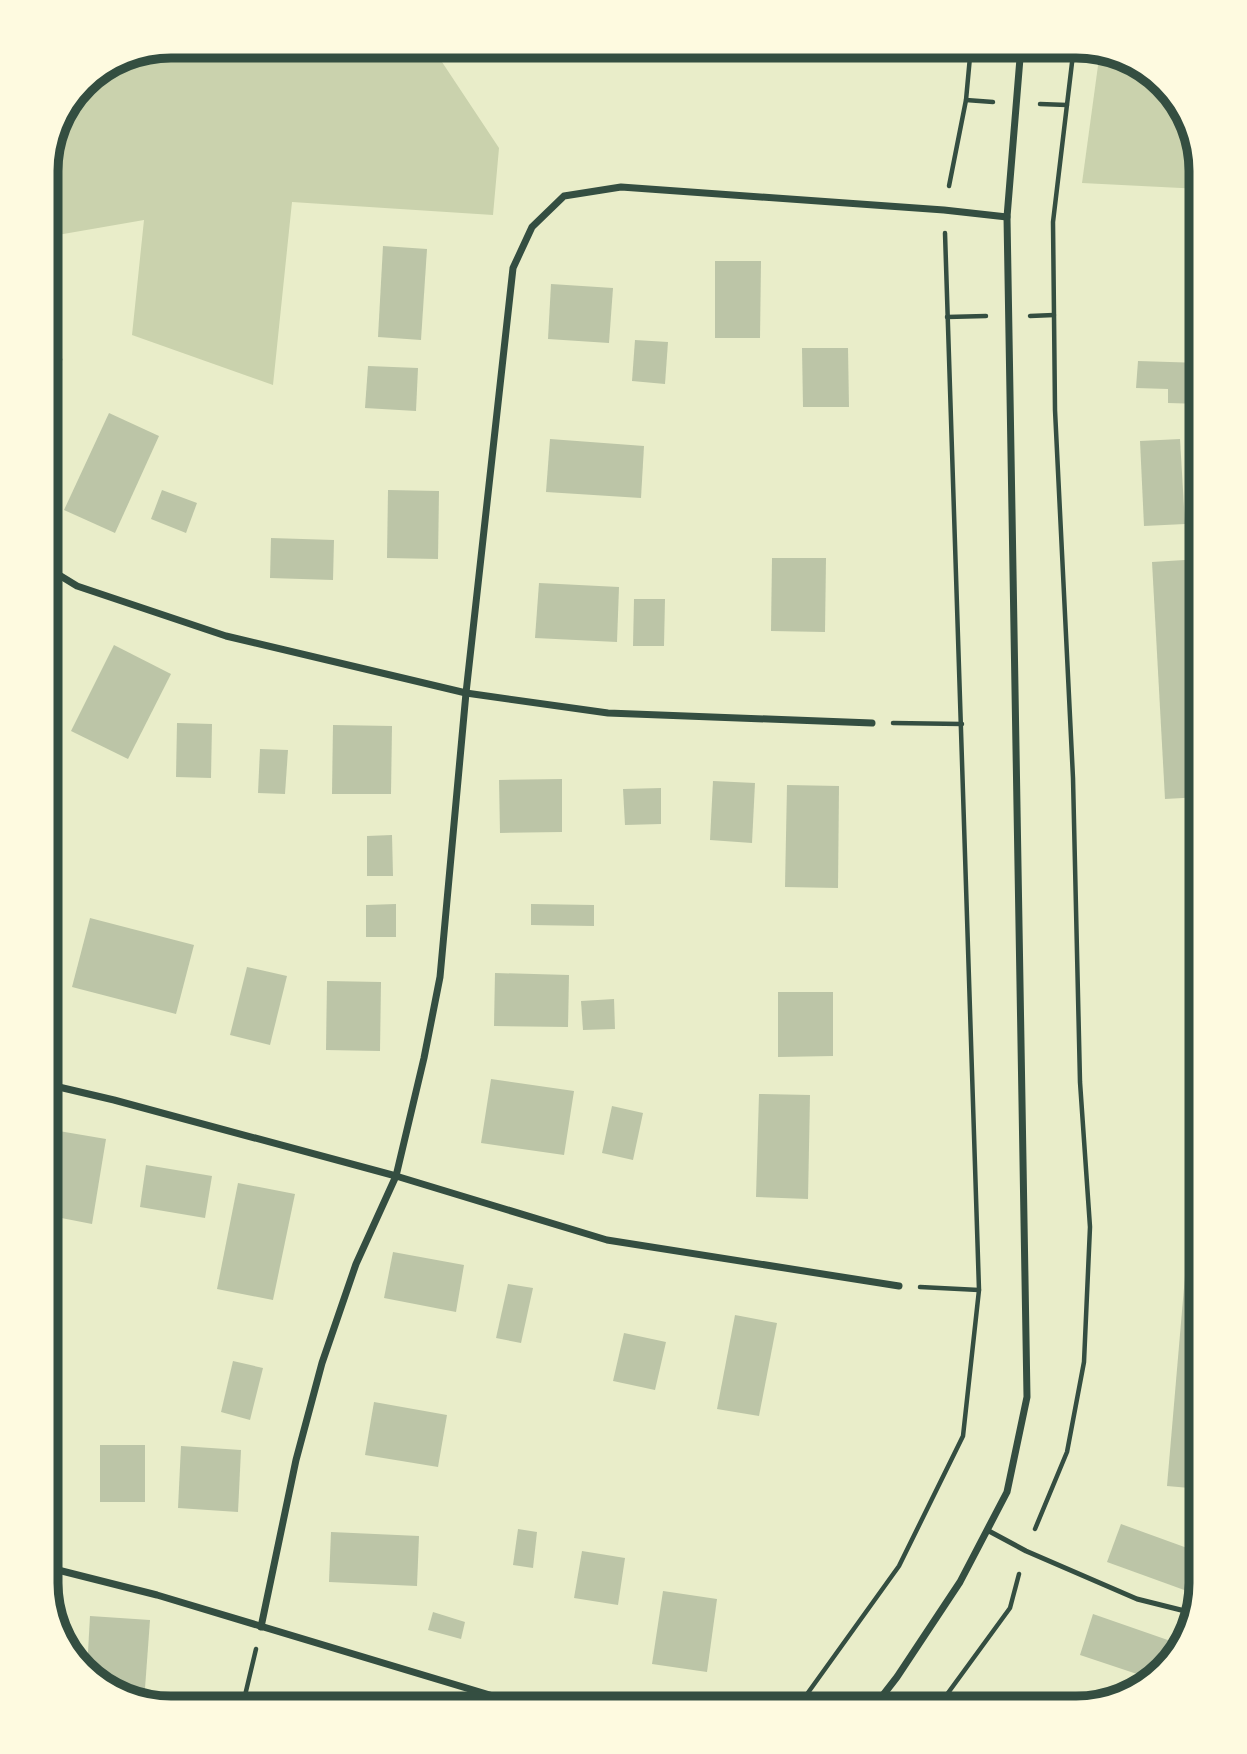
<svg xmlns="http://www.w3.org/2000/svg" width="1247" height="1754" viewBox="0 0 1247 1754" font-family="Cabin,sans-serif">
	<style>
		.green { fill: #cad2ad }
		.building { fill: #bcc5a7 }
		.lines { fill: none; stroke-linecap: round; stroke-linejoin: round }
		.path { stroke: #344e41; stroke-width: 4.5 }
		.service { stroke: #344e41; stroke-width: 5 }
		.minor { stroke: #344e41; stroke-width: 7 }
		.rim { fill: none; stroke: #344e41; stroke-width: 9 }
	</style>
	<rect width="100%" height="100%" fill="#e9edc9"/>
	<!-- green -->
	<g class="green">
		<path d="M 171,46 L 439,46 L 442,62 L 499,148 L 493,215 L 292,202 L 273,385 L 132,335 L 144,220 L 46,237 L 46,162 L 58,116 L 88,77 Z"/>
		<path d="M 1100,51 L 1139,63 L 1184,108 L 1201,171 L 1201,189 L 1082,183 Z"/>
	</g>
	<!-- building -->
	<g class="building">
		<path d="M 383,246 L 427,249 L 421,340 L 378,337 Z"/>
		<path d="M 715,261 L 761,261 L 760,338 L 715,338 Z"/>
		<path d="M 551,284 L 613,288 L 609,343 L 548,339 Z"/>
		<path d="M 635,340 L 668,342 L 665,384 L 632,381 Z"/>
		<path d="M 802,348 L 848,348 L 849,407 L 803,407 Z"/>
		<path d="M 46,351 L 63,359 L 46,394 Z"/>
		<path d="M 1138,361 L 1201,363 L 1201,404 L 1168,403 L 1168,389 L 1136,388 Z"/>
		<path d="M 368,366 L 418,368 L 416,411 L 365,408 Z"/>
		<path d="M 109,413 L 159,436 L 115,533 L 64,510 Z"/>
		<path d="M 550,439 L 644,446 L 641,498 L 546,492 Z"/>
		<path d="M 1180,439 L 1185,524 L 1144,526 L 1140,441 Z"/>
		<path d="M 162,490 L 197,503 L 186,533 L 151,519 Z"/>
		<path d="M 388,490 L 439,491 L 438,559 L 387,558 Z"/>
		<path d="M 271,538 L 334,540 L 333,580 L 270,578 Z"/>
		<path d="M 772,558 L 826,558 L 825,632 L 771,631 Z"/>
		<path d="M 1201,559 L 1201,797 L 1165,799 L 1152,562 Z"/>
		<path d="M 539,583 L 619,587 L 617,642 L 535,638 Z"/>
		<path d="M 634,599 L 665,599 L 664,646 L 633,646 Z"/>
		<path d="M 46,623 L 62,630 L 46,666 Z"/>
		<path d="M 114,645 L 171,674 L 128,759 L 71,731 Z"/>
		<path d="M 177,723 L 212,724 L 211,778 L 176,777 Z"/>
		<path d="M 333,725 L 392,726 L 391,794 L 332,794 Z"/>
		<path d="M 260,749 L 288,750 L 285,794 L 258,793 Z"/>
		<path d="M 562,779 L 562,832 L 500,833 L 499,780 Z"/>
		<path d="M 713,781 L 755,783 L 752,843 L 710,840 Z"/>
		<path d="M 787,785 L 839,786 L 838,888 L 785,887 Z"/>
		<path d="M 661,788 L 661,824 L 625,825 L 623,789 Z"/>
		<path d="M 392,835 L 393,876 L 367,876 L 367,836 Z"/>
		<path d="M 396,904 L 396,937 L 366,937 L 366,905 Z"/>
		<path d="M 531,904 L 594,905 L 594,926 L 531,925 Z"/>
		<path d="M 90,918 L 194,945 L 176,1014 L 72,987 Z"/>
		<path d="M 247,967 L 287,976 L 270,1045 L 230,1035 Z"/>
		<path d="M 495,973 L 569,975 L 568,1027 L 494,1026 Z"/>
		<path d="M 327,981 L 381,982 L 380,1051 L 326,1050 Z"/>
		<path d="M 778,992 L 833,992 L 833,1056 L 778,1057 Z"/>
		<path d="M 614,999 L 615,1029 L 583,1030 L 581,1001 Z"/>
		<path d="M 491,1079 L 574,1091 L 564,1155 L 481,1143 Z"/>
		<path d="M 759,1094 L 810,1095 L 808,1199 L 756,1197 Z"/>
		<path d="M 612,1106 L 643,1113 L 633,1160 L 602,1153 Z"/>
		<path d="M 53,1130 L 106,1139 L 92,1224 L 46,1215 L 46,1172 Z"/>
		<path d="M 146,1165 L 212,1176 L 205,1218 L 140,1207 Z"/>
		<path d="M 238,1183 L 295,1194 L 273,1300 L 217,1289 Z"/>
		<path d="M 393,1252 L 464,1265 L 456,1312 L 384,1298 Z"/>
		<path d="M 1185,1276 L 1201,1277 L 1201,1489 L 1167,1486 Z"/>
		<path d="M 508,1284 L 533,1288 L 521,1343 L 496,1338 Z"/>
		<path d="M 735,1315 L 777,1323 L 759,1416 L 717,1409 Z"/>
		<path d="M 624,1333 L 666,1342 L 655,1390 L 613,1381 Z"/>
		<path d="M 233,1361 L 263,1368 L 250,1420 L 221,1412 Z"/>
		<path d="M 374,1402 L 447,1415 L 438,1467 L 365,1455 Z"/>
		<rect x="100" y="1445" width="45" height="57"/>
		<path d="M 181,1446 L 241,1450 L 238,1512 L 178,1508 Z"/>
		<path d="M 1121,1524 L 1201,1553 L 1201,1584 L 1198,1595 L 1107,1562 Z"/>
		<path d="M 518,1529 L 537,1532 L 533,1568 L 513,1565 Z"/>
		<path d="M 331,1532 L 419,1536 L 417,1586 L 329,1582 Z"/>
		<path d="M 582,1551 L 625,1558 L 618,1605 L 574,1598 Z"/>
		<path d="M 663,1591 L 717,1599 L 707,1672 L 652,1664 Z"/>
		<path d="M 433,1612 L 465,1622 L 461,1639 L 428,1630 Z"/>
		<path d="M 1093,1614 L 1185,1646 L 1184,1646 L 1152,1679 L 1080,1655 Z"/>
		<path d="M 90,1616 L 150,1620 L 144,1702 L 108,1691 L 87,1670 Z"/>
	</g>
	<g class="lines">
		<!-- path -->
		<g class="path">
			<path d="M 966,100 L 993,102"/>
			<path d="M 1040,104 L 1067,105"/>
			<path d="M 949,186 L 966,100 L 971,46"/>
			<path d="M 1030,316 L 1054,315"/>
			<path d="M 947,317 L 986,316"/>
			<path d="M 893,723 L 962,724"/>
			<path d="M 1201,955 L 1190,934 L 1191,880 L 1201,870"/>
			<path d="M 920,1287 L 979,1290"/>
			<path d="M 1035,1529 L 1067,1452 L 1084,1362 L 1090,1227 L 1080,1082 L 1073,778 L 1055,410 L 1054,315 L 1053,222 L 1074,46"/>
			<path d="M 242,1708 L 256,1649"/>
			<path d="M 797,1708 L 899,1566 L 963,1436 L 979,1290 L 945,233"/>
			<path d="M 937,1708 L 1010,1608 L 1019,1574"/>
		</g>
		<!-- service -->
		<path class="service" d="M 987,1530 L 1026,1551 L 1137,1599 L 1193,1613"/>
		<!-- minor -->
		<g class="minor">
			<path d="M 46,567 L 77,586 L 226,636 L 466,693 L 608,713 L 872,723"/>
			<path d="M 46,1084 L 114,1100 L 396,1176 L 607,1240 L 899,1286"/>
			<path d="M 46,1567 L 157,1595 L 533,1708"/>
			<path d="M 261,1627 L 296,1460 L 322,1363 L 356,1264 L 396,1176 L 424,1058 L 440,977 L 466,693 L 513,268 L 532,227 L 564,196 L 621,187 L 944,210 L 1007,217"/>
			<path d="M 873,1708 L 897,1677 L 960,1582 L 1007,1492 L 1027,1397 L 1007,217 L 1021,46"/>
		</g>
	</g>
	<!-- crop -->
	<path d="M0 0H1247V1754H0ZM171 58H1076A113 113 0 0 1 1189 171V1583A113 113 0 0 1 1076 1696H171A113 113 0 0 1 58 1583V171A113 113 0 0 1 171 58Z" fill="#fefae0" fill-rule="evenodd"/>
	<path class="rim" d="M171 58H1076A113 113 0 0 1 1189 171V1583A113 113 0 0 1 1076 1696H171A113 113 0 0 1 58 1583V171A113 113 0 0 1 171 58Z"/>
</svg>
